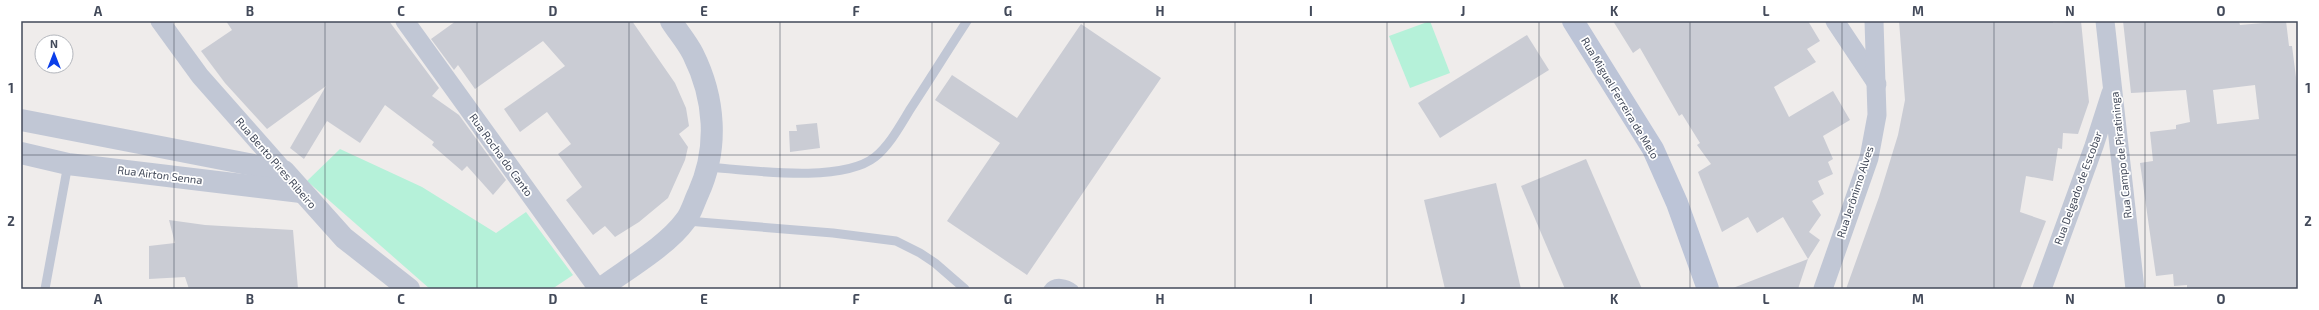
<svg xmlns="http://www.w3.org/2000/svg" width="2319" height="310" viewBox="0 0 2319 310" font-family="'Exo 2',sans-serif">
	<style>
		.green { fill: #b5f1d9 }
		.building { fill: #caccd4; fill-rule: evenodd }
		.lines { fill: none; stroke-linecap: round; stroke-linejoin: round }
		.service { stroke: #c1c7d5; stroke-width: 9 }
		.minor { stroke: #c1c7d5; stroke-width: 19 }
		.tertiary { stroke: #c1c7d5; stroke-width: 22 }
		.secondary { stroke: #bcc4d7; stroke-width: 22 }
		.grid { fill: none; stroke: #434a5a; stroke-width: 1; stroke-opacity: 0.55 }
		.labels { text-anchor: middle; stroke-width: 3.5; stroke-linejoin: round; paint-order: stroke }
		.street-label { font-size: 11px; fill: #434a5a; stroke: #fff }
		.neatline { fill: none; stroke: #434a5a; stroke-width: 1.5 }
		.grid-label { font-size: 13px; text-anchor: middle; font-weight: bold; fill: #434a5a }
	</style>
	<rect width="100%" height="100%" fill="#efeceb"/>
	<!-- green -->
	<g class="green">
		<path d="M 1430,21 L 1450,73 L 1410,88 L 1389,36 Z"/>
		<path d="M 340,149 L 422,187 L 496,233 L 526,212 L 573,275 L 552,289 L 430,289 L 307,181 Z"/>
	</g>
	<!-- building -->
	<g class="building">
		<path d="M 226,21 L 389,21 L 439,88 L 432,96 L 459,115 L 506,180 L 493,195 L 467,166 L 462,171 L 432,145 L 434,142 L 385,105 L 360,143 L 327,121 L 304,159 L 290,148 L 326,86 L 267,129 L 225,83 L 201,51 L 232,30 Z"/>
		<path d="M 456,21 L 632,21 L 675,83 L 686,108 L 689,126 L 679,134 L 688,147 L 685,160 L 668,198 L 639,222 L 615,237 L 605,226 L 593,235 L 566,200 L 582,187 L 558,154 L 571,144 L 547,112 L 520,132 L 504,109 L 565,66 L 543,41 L 475,89 L 458,65 L 454,70 L 431,39 Z"/>
		<path d="M 1613,21 L 1808,21 L 1820,41 L 1807,49 L 1816,62 L 1774,87 L 1789,117 L 1833,91 L 1850,120 L 1823,136 L 1833,159 L 1828,162 L 1833,174 L 1818,181 L 1824,194 L 1812,201 L 1821,215 L 1809,232 L 1820,240 L 1808,259 L 1783,217 L 1757,233 L 1748,217 L 1722,232 L 1698,172 L 1711,164 L 1697,145 L 1700,143 L 1682,114 L 1679,116 L 1640,48 L 1633,53 Z"/>
		<path d="M 1899,21 L 2053,21 L 2053,23 L 2081,21 L 2089,102 L 2078,134 L 2063,133 L 2062,149 L 2058,148 L 2053,181 L 2026,176 L 2020,212 L 2046,221 L 2020,289 L 1846,289 L 1879,197 L 1898,135 L 1905,100 Z"/>
		<path d="M 2123,21 L 2239,21 L 2240,25 L 2286,21 L 2289,46 L 2292,46 L 2298,93 L 2298,289 L 2187,289 L 2187,285 L 2174,286 L 2173,274 L 2156,276 L 2140,163 L 2153,161 L 2150,132 L 2176,129 L 2176,125 L 2190,122 L 2186,90 L 2131,93 ZM 2255,85 L 2259,119 L 2217,124 L 2213,90 Z"/>
		<path d="M 1081,24 L 1161,78 L 1027,275 L 947,221 L 1000,143 L 935,100 L 952,75 L 1017,118 Z"/>
		<path d="M 1527,35 L 1549,70 L 1440,138 L 1418,103 Z"/>
		<path d="M 817,123 L 820,148 L 790,152 L 789,131 L 797,131 L 796,125 Z"/>
		<path d="M 1586,159 L 1642,289 L 1565,289 L 1521,186 Z"/>
		<path d="M 1496,183 L 1521,289 L 1445,289 L 1424,200 Z"/>
		<path d="M 169,220 L 205,225 L 293,230 L 298,289 L 189,289 L 185,277 L 149,279 L 149,246 L 175,243 Z"/>
		<path d="M 1808,259 L 1798,289 L 1733,289 L 1733,288 Z"/>
	</g>
	<g class="lines">
		<!-- service -->
		<g class="service">
			<path d="M 708,167 C 749,170 841,184 875,157 C 890,145 901,124 911,108 C 930,79 948,50 967,21"/>
			<path d="M 687,221 L 833,233 L 896,241 L 920,253 L 935,263 L 965,289"/>
			<path d="M 45,289 L 68,164"/>
			<path d="M 1048,289 C 1054,280 1067,283 1074,289"/>
		</g>
		<!-- minor -->
		<g class="minor">
			<path d="M 160,21 L 200,76 L 284,171"/>
			<path d="M 405,21 L 598,289"/>
			<path d="M 1835,21 L 1877,84"/>
			<path d="M 2105,21 L 2135,289"/>
			<path d="M 1823,289 L 1869,158 L 1877,115 L 1874,21"/>
			<path d="M 2042,289 L 2094,146 L 2111,93"/>
		</g>
		<!-- tertiary -->
		<g class="tertiary">
			<path d="M 21,120 L 284,171 L 344,238 L 409,289"/>
			<path d="M 21,153 L 68,164 L 301,192"/>
			<path d="M 600,289 C 625,270 667,246 685,221 C 691,214 694,202 698,194 C 719,148 715,98 693,54 C 687,42 678,32 671,21"/>
		</g>
		<!-- secondary -->
		<path class="secondary" d="M 1573,21 L 1653,149 L 1677,203 L 1708,289"/>
	</g>
	<!-- grid -->
	<path class="grid" d="M 174,21 L 174,289M 325,21 L 325,289M 477,21 L 477,289M 629,21 L 629,289M 780,21 L 780,289M 932,21 L 932,289M 1084,21 L 1084,289M 1235,21 L 1235,289M 1387,21 L 1387,289M 1539,21 L 1539,289M 1690,21 L 1690,289M 1842,21 L 1842,289M 1994,21 L 1994,289M 2145,21 L 2145,289M 21,155 L 2298,155"/>
	<g class="labels">
		<!-- street labels -->
		<g class="street-label">
			<text transform="translate(1620 98) rotate(59)" y="4">Rua Miguel Ferreira de Melo</text>
			<text transform="translate(501 155) rotate(54)" y="4">Rua Rocha do Canto</text>
			<text transform="translate(2121 155) rotate(-96)" y="4">Rua Campo de Piratininga</text>
			<text transform="translate(276 163) rotate(49)" y="4">Rua Bento Pires Ribeiro</text>
			<text transform="translate(160 175) rotate(7)" y="4">Rua Airton Senna</text>
			<text transform="translate(2078 188) rotate(-70)" y="4">Rua Delgado de Escobar</text>
			<text transform="translate(1855 192) rotate(-72)" y="4">Rua Jerônimo Alves</text>
		</g>
	</g>
	<!-- border -->
	<rect width="2319" height="310" fill="none" stroke="#ffffff" stroke-width="44"/>
	<!-- north arrow -->
	<g transform="translate(54 54)"><circle r="19" fill="#ffffff" stroke="#b4b7bd"/>
	<path d="M0-3L7 15L0 10L-7 15Z" fill="#0b3ee9"/>
	<text y="-6" font-size="11" font-weight="bold" text-anchor="middle" fill="#434a5a">N</text>
	</g>
	<rect x="22" y="22" width="2275" height="266" class="neatline"/>
	<g class="grid-label">
		<text x="98" y="16">A</text>
		<text x="250" y="16">B</text>
		<text x="401" y="16">C</text>
		<text x="553" y="16">D</text>
		<text x="704" y="16">E</text>
		<text x="856" y="16">F</text>
		<text x="1008" y="16">G</text>
		<text x="1160" y="16">H</text>
		<text x="1311" y="16">I</text>
		<text x="1463" y="16">J</text>
		<text x="1614" y="16">K</text>
		<text x="1766" y="16">L</text>
		<text x="1918" y="16">M</text>
		<text x="2070" y="16">N</text>
		<text x="2221" y="16">O</text>
		<text x="11" y="93">1</text>
		<text x="2308" y="93">1</text>
		<text x="11" y="226">2</text>
		<text x="2308" y="226">2</text>
		<text x="98" y="304">A</text>
		<text x="250" y="304">B</text>
		<text x="401" y="304">C</text>
		<text x="553" y="304">D</text>
		<text x="704" y="304">E</text>
		<text x="856" y="304">F</text>
		<text x="1008" y="304">G</text>
		<text x="1160" y="304">H</text>
		<text x="1311" y="304">I</text>
		<text x="1463" y="304">J</text>
		<text x="1614" y="304">K</text>
		<text x="1766" y="304">L</text>
		<text x="1918" y="304">M</text>
		<text x="2070" y="304">N</text>
		<text x="2221" y="304">O</text>
	</g>
</svg>
